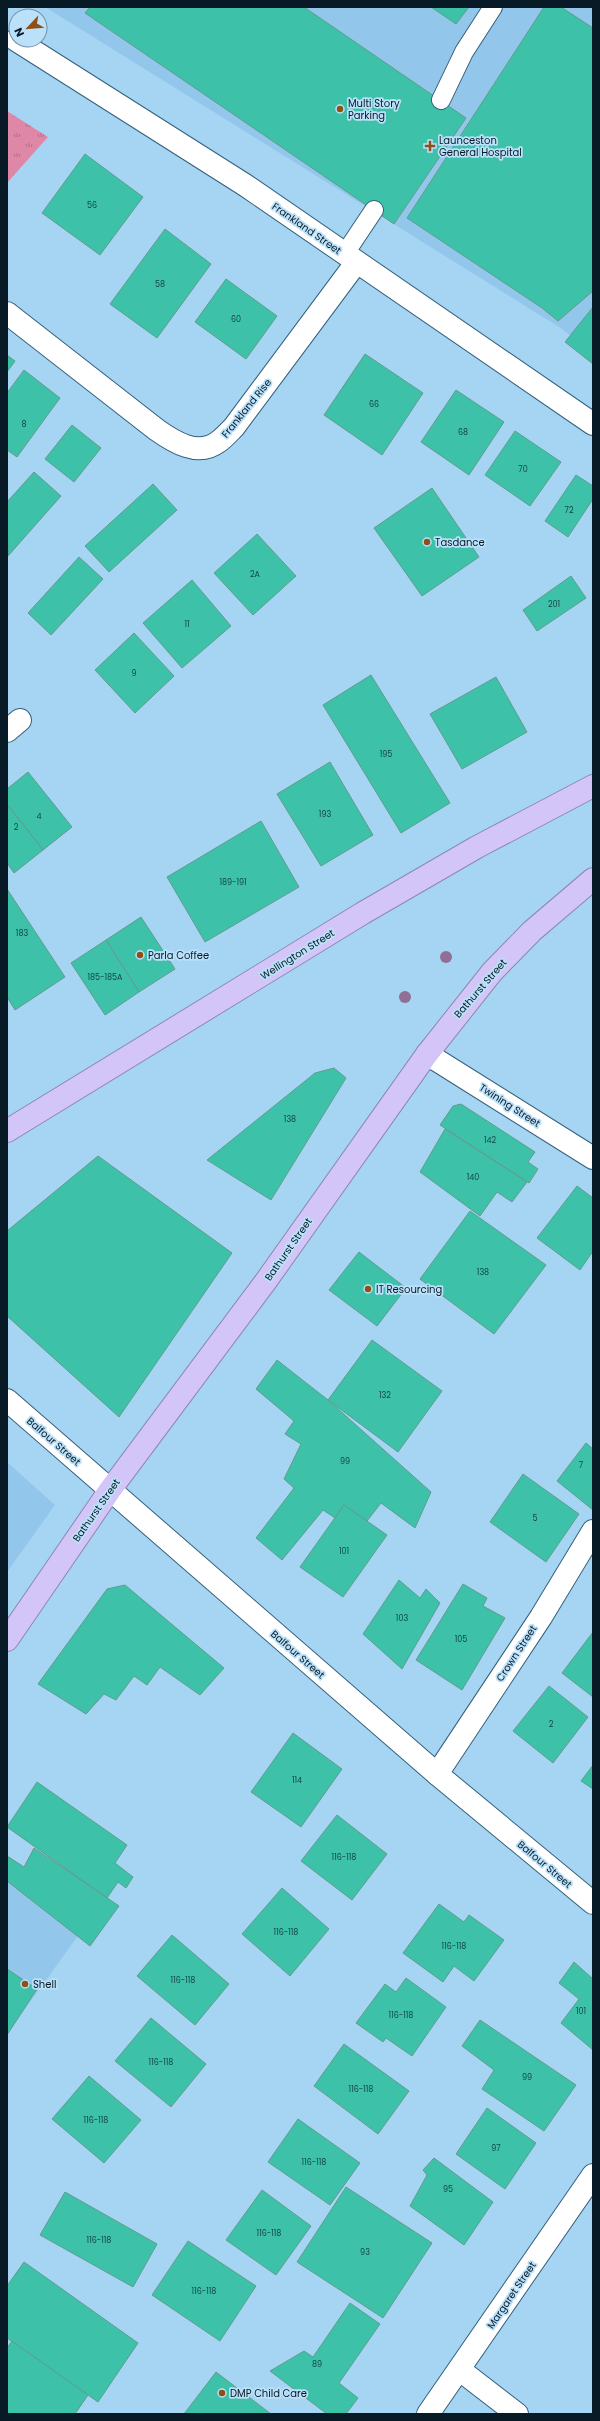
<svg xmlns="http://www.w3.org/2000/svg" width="600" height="2421" viewBox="0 0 600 2421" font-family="Poppins,sans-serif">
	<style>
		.built { fill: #92c7eb }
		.grass { fill: url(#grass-tufts) }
		.building { fill: #3dc2a9; stroke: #609c8e }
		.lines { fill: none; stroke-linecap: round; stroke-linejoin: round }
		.lane-casing { stroke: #34607b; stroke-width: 20 }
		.street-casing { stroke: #34607b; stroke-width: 24 }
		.highway-casing { stroke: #8c89ae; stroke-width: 24 }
		.lane { stroke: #fff; stroke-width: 18 }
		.street { stroke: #fff; stroke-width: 22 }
		.highway { stroke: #d3c5f7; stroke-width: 22 }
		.tree { fill: #916e96 }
		.poi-dot { fill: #8f5016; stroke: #bbe1fa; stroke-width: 1.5 }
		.labels { text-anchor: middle; stroke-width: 3.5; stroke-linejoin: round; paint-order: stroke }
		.number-label { font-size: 8px; fill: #154446 }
		.poi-label { font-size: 10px; fill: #081a25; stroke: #bbe1fa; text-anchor: start }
		.street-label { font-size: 10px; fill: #081a25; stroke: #bbe1fa }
	</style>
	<defs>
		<pattern id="grass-tufts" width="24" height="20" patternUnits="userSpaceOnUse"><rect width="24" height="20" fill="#df87a6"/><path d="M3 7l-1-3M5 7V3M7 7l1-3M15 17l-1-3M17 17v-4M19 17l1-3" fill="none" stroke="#b36e87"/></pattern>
	</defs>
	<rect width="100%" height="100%" fill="#a6d5f4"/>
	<!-- built -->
	<g class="built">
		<path d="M 45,7 L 593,7 L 593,352 L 559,327 Z"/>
		<path d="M 7,1462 L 55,1505 L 7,1572 Z"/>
		<path d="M 7,1880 L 80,1933 L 7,2034 Z"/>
	</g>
	<!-- grass -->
	<path class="grass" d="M 7,111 L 48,137 L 7,183 Z"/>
	<!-- building -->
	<g class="building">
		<path d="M 90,7 L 304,7 L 466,118 L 394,224 L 85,13 Z"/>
		<path d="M 431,7 L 469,7 L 456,24 Z"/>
		<path d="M 544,7 L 561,7 L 593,28 L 593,291 L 558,321 L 542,308 L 407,218 Z"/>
		<path d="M 85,154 L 143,197 L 100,255 L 42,213 Z"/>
		<path d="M 165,229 L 211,264 L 157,338 L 110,304 Z"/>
		<path d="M 226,279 L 277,316 L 246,359 L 195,322 Z"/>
		<path d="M 593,307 L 593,364 L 565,342 Z"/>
		<path d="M 365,354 L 423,393 L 382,455 L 324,415 Z"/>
		<path d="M 7,355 L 15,361 L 7,372 Z"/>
		<path d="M 24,370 L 60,398 L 17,457 L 7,450 L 7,393 Z"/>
		<path d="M 456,390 L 504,422 L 469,475 L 421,442 Z"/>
		<path d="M 72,425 L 101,448 L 74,482 L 45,459 Z"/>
		<path d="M 515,431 L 561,462 L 530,506 L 485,475 Z"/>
		<path d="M 34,472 L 61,496 L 8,556 L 7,502 Z"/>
		<path d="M 576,475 L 593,486 L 593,499 L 568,537 L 545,521 Z"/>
		<path d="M 153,484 L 177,510 L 109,572 L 85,546 Z"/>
		<path d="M 432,488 L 479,557 L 422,596 L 374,528 Z"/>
		<path d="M 257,534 L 296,576 L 253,615 L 214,573 Z"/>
		<path d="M 79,557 L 103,579 L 51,635 L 28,613 Z"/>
		<path d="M 571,576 L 586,598 L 537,631 L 523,610 Z"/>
		<path d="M 192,580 L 231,626 L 182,668 L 143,623 Z"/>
		<path d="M 134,633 L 174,676 L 135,713 L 95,670 Z"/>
		<path d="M 371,675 L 450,803 L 401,833 L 323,705 Z"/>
		<path d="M 496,677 L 527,732 L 462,769 L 430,714 Z"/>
		<path d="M 330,762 L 373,835 L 321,866 L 277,794 Z"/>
		<path d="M 28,772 L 72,827 L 43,850 L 7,804 L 7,789 Z"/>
		<path d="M 7,804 L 43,850 L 14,873 L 7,863 Z"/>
		<path d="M 261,821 L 299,887 L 205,942 L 167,877 Z"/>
		<path d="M 7,889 L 65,977 L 15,1010 L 7,997 Z"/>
		<path d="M 141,917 L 175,969 L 139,992 L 106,940 Z"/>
		<path d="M 106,940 L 139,992 L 105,1015 L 71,963 Z"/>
		<path d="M 334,1068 L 346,1078 L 271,1200 L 207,1160 L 315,1073 Z"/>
		<path d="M 461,1104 L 535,1152 L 528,1162 L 538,1169 L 529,1183 L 440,1125 L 453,1106 Z"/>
		<path d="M 445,1129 L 527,1182 L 512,1202 L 497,1192 L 480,1216 L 420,1172 Z"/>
		<path d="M 98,1156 L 232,1253 L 119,1417 L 7,1316 L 7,1231 Z"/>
		<path d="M 577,1186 L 593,1198 L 593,1251 L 580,1270 L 537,1238 Z"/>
		<path d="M 470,1211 L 546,1265 L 494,1334 L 420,1279 Z"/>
		<path d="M 359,1252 L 406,1288 L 377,1326 L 329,1290 Z"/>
		<path d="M 372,1340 L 442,1391 L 398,1452 L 328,1400 Z"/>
		<path d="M 277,1360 L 328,1400 L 431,1492 L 415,1528 L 381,1503 L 367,1521 L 344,1505 L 335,1518 L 323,1510 L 282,1560 L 256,1538 L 294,1488 L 284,1479 L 301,1444 L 285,1434 L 294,1421 L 256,1389 Z"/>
		<path d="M 586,1443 L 593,1449 L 593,1510 L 557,1481 Z"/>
		<path d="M 523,1474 L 579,1514 L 546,1562 L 490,1522 Z"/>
		<path d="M 344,1505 L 387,1535 L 343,1597 L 300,1567 Z"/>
		<path d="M 399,1580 L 420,1598 L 426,1589 L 440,1603 L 402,1669 L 363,1634 Z"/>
		<path d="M 463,1584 L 487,1598 L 483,1606 L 505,1618 L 462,1690 L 416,1660 Z"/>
		<path d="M 125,1585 L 224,1668 L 200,1695 L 160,1667 L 147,1685 L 134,1676 L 116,1700 L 104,1694 L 86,1714 L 38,1684 L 107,1589 Z"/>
		<path d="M 593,1632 L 593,1697 L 562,1673 Z"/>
		<path d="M 549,1686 L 588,1717 L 553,1763 L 513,1731 Z"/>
		<path d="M 293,1733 L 342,1769 L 301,1827 L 251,1792 Z"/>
		<path d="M 593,1765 L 593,1789 L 581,1781 Z"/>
		<path d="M 37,1782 L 127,1845 L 115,1863 L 133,1877 L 126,1888 L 118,1882 L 107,1898 L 7,1827 Z"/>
		<path d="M 337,1815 L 387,1854 L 352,1900 L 301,1861 Z"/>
		<path d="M 34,1848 L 119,1906 L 90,1946 L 7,1881 L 7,1856 L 24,1867 Z"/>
		<path d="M 282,1888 L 329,1929 L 290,1976 L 242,1934 Z"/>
		<path d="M 439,1904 L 464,1922 L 469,1915 L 504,1940 L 474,1981 L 454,1966 L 443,1982 L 403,1953 Z"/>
		<path d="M 172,1935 L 229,1984 L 195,2025 L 137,1976 Z"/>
		<path d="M 574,1962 L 593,1979 L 593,2050 L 561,2023 L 579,1999 L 559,1983 Z"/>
		<path d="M 7,1969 L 37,1989 L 7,2035 Z"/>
		<path d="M 406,1978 L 446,2007 L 412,2056 L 386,2038 L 383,2042 L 356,2023 L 385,1984 L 396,1992 Z"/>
		<path d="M 151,2018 L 206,2064 L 171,2107 L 115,2061 Z"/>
		<path d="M 480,2020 L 576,2085 L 544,2131 L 482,2089 L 494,2070 L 462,2046 Z"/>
		<path d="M 344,2044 L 409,2091 L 378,2134 L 314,2086 Z"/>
		<path d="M 89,2076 L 141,2120 L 104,2163 L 52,2119 Z"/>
		<path d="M 487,2108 L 536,2143 L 505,2189 L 456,2154 Z"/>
		<path d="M 298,2119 L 360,2163 L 330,2205 L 268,2162 Z"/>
		<path d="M 434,2158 L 493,2202 L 464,2245 L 410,2206 L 427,2175 L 423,2170 Z"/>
		<path d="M 346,2187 L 432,2243 L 383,2318 L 297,2262 Z"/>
		<path d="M 262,2190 L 311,2226 L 276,2275 L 226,2240 Z"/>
		<path d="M 65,2192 L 157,2244 L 133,2287 L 40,2235 Z"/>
		<path d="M 188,2241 L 256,2286 L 220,2341 L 152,2295 Z"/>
		<path d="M 24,2262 L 138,2343 L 98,2402 L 7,2338 L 7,2286 Z"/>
		<path d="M 350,2303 L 380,2324 L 339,2383 L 358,2398 L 346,2414 L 327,2414 L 270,2371 L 304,2351 L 313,2357 Z"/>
		<path d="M 12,2341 L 88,2395 L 75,2414 L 7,2414 L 7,2348 Z"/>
		<path d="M 216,2372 L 271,2414 L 184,2414 Z"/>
	</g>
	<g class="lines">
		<defs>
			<g id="lane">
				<path d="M 441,100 L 464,52 L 493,7"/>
				<path d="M 344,255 L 374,210"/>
			</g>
			<g id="street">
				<path d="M 16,40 L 245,185 L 593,424"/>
				<path d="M 7,313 L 157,430 C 174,442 198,457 218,442 C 224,438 229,432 234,427 L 356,263"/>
				<path d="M 7,731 L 20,720"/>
				<path d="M 427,1054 L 593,1158"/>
				<path d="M 7,1400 L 437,1774 L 593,1903"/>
				<path d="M 437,1774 L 541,1617 L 593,1531"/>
				<path d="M 460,2370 L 517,2414"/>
				<path d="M 428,2414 L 593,2175"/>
			</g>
			<g id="highway">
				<path d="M 7,1131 L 363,913 L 477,847 L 593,786"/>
				<path d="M 7,1640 L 110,1490 L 266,1281 L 427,1054 L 492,972 L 532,931 L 593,879"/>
			</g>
		</defs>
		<!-- lane casing -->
		<use href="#lane" class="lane-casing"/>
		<!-- street casing -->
		<use href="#street" class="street-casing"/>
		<!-- highway casing -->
		<use href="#highway" class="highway-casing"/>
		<!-- lane -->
		<use href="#lane" class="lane"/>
		<!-- street -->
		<use href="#street" class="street"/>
		<!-- highway -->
		<use href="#highway" class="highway"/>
	</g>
	<!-- trees -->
	<g class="tree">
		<circle cx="446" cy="957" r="6"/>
		<circle cx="405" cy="997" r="6"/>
	</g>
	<!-- markers -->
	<g class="poi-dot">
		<circle cx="340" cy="109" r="4"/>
		<path d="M428 140h4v4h4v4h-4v4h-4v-4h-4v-4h4z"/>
		<circle cx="427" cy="542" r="4"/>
		<circle cx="140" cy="955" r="4"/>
		<circle cx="368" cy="1289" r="4"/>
		<circle cx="25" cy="1984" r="4"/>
		<circle cx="222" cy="2393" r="4"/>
	</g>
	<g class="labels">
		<!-- number labels -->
		<g class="number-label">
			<text x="92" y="208">56</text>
			<text x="160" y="287">58</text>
			<text x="236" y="322">60</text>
			<text x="374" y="407">66</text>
			<text x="24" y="427">8</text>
			<text x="463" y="435">68</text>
			<text x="523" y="472">70</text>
			<text x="569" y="513">72</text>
			<text x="255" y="577">2A</text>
			<text x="554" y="607">201</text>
			<text x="187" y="627">11</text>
			<text x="134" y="676">9</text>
			<text x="386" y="757">195</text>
			<text x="325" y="817">193</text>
			<text x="39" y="819">4</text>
			<text x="16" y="830">2</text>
			<text x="233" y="885">189-191</text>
			<text x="22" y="936">183</text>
			<text x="105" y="980">185-185A</text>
			<text x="290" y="1122">138</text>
			<text x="490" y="1143">142</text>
			<text x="473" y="1180">140</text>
			<text x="483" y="1275">138</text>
			<text x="385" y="1398">132</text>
			<text x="345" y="1464">99</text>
			<text x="581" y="1468">7</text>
			<text x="535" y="1521">5</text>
			<text x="344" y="1554">101</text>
			<text x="402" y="1621">103</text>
			<text x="461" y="1642">105</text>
			<text x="551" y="1727">2</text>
			<text x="297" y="1783">114</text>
			<text x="344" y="1860">116-118</text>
			<text x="286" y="1935">116-118</text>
			<text x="454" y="1949">116-118</text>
			<text x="183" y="1983">116-118</text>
			<text x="581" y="2014">101</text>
			<text x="401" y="2018">116-118</text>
			<text x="161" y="2065">116-118</text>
			<text x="527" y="2080">99</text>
			<text x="361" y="2092">116-118</text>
			<text x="96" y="2123">116-118</text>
			<text x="496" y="2151">97</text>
			<text x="314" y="2165">116-118</text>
			<text x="448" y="2192">95</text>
			<text x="269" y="2236">116-118</text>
			<text x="99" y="2243">116-118</text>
			<text x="365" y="2255">93</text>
			<text x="204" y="2294">116-118</text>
			<text x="317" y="2367">89</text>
		</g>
		<!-- poi labels -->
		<g class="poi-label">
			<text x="348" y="107">Multi Story<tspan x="348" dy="12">Parking</tspan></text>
			<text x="439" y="144">Launceston<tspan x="439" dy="12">General Hospital</tspan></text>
			<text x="435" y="546">Tasdance</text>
			<text x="148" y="959">Parla Coffee</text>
			<text x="376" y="1293">IT Resourcing</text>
			<text x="33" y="1988">Shell</text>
			<text x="230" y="2397">DMP Child Care</text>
		</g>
		<!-- street labels -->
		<g class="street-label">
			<text transform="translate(307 228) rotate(35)" y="4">Frankland Street</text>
			<text transform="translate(246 408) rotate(-51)" y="4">Frankland Rise</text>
			<text transform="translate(297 954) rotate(-32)" y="4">Wellington Street</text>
			<text transform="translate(480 988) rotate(-49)" y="4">Bathurst Street</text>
			<text transform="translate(510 1105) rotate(33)" y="4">Twining Street</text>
			<text transform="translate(288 1249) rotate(-55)" y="4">Bathurst Street</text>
			<text transform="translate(54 1441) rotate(41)" y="4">Balfour Street</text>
			<text transform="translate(96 1510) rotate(-55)" y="4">Bathurst Street</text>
			<text transform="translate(516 1653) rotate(-57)" y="4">Crown Street</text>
			<text transform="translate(298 1654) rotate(41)" y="4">Balfour Street</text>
			<text transform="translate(545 1864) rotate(40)" y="4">Balfour Street</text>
			<text transform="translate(511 2295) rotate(-56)" y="4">Margaret Street</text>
		</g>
	</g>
	<!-- border -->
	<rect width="600" height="2421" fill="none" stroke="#081a25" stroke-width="16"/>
	<!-- north arrow -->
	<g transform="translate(28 28) rotate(244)"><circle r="19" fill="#bbe1fa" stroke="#7391a5"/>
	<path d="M0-3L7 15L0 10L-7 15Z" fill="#8f5016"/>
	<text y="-6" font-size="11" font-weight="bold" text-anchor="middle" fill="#081a25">N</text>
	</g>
</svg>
